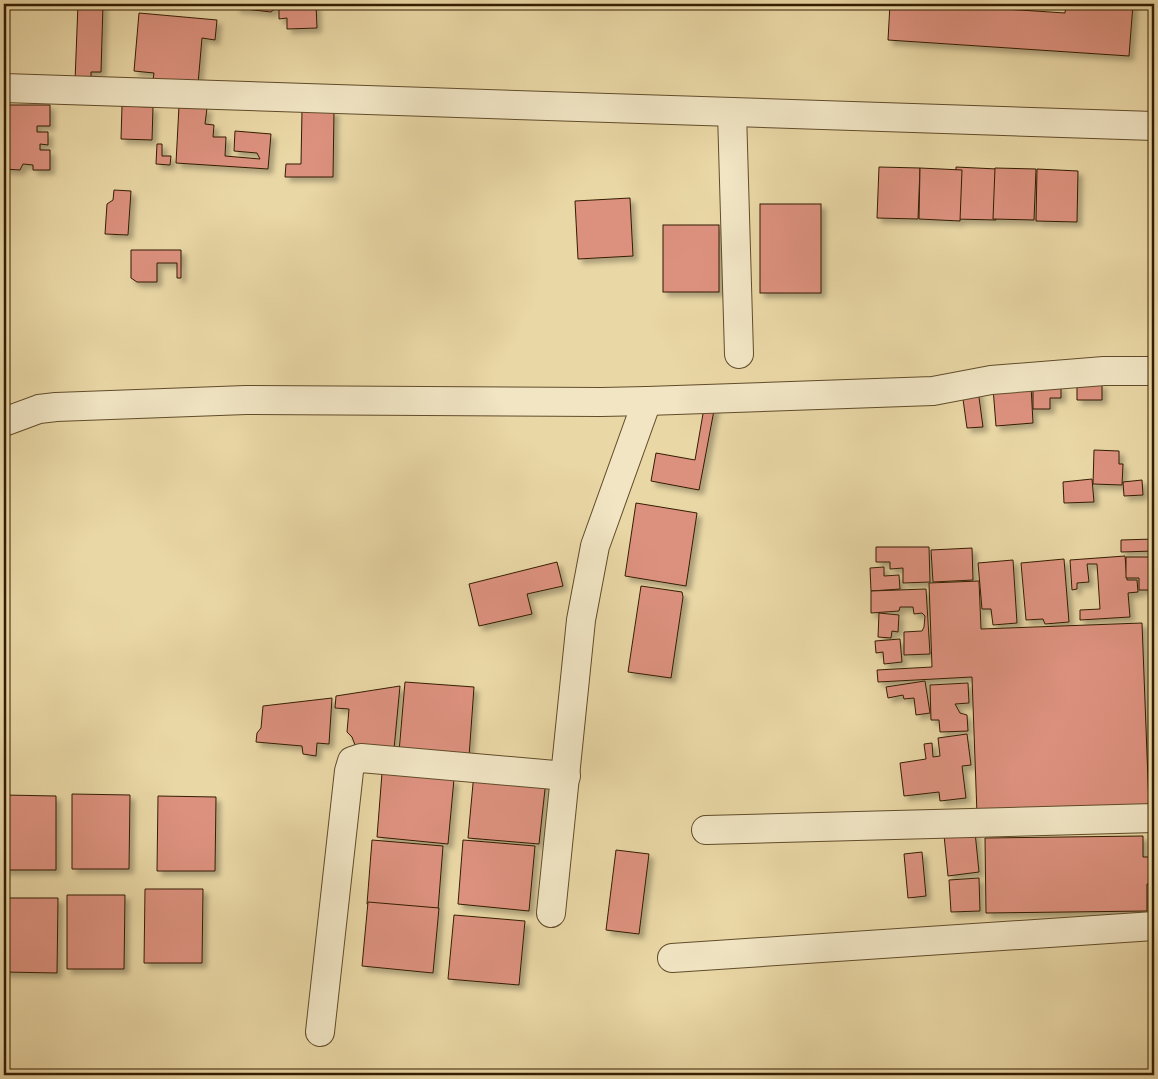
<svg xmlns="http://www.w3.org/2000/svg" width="1158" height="1079" viewBox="0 0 1158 1079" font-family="'Libre Bodoni',serif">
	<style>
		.building { fill: #dc917e; stroke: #341d01; filter: url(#shadow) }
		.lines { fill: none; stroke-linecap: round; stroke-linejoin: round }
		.minor-casing { stroke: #614c2a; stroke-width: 30 }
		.minor { stroke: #f1e5c4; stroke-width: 28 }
	</style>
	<defs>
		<filter id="shadow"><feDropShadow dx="4.5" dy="4.5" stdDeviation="2.5" flood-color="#0004"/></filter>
	</defs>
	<rect width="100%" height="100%" fill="#e9d7a5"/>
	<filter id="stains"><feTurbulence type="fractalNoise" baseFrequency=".004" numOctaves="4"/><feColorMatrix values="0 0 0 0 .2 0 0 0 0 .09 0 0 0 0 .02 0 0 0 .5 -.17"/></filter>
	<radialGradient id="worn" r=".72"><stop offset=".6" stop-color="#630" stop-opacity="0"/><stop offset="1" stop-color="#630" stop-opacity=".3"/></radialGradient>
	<!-- building -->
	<g class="building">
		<path d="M 78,4 L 103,4 L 101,72 L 91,72 L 91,82 L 75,81 Z"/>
		<path d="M 235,4 L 280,4 L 271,12 L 236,8 Z"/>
		<path d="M 289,4 L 316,4 L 317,28 L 287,29 L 287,18 L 279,19 L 279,8 L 287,8 Z"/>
		<path d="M 890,4 L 929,4 L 1065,13 L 1066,4 L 1133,4 L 1129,56 L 888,40 Z"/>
		<path d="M 139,13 L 217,20 L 215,40 L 202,38 L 198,84 L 153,80 L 154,73 L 134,71 Z"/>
		<path d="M 4,105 L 50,105 L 50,126 L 37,126 L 37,132 L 48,132 L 48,145 L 40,144 L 40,150 L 50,150 L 50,170 L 33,170 L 33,165 L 23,164 L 20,170 L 4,169 Z"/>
		<path d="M 122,106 L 153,107 L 152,140 L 121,139 Z"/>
		<path d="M 179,106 L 207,108 L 205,124 L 214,125 L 213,137 L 226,137 L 225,156 L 260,159 L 257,153 L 234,151 L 235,131 L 271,134 L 268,169 L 176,163 Z"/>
		<path d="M 302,110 L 334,111 L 333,177 L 285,177 L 286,164 L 301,164 Z"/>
		<path d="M 157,144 L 162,144 L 162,156 L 171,156 L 170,165 L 156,164 Z"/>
		<path d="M 879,167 L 920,168 L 918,219 L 877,218 Z"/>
		<path d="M 956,167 L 997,169 L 996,220 L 955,219 Z"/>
		<path d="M 920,168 L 962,170 L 960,221 L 919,219 Z"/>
		<path d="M 995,168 L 1036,169 L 1034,220 L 993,219 Z"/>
		<path d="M 1037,169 L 1078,171 L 1077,222 L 1036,221 Z"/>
		<path d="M 114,190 L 131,191 L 128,235 L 105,234 L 107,204 L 113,200 Z"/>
		<path d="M 630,198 L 633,256 L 578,259 L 575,201 Z"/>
		<rect x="760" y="204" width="61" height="89"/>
		<rect x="663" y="225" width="56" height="67"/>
		<path d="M 131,250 L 181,250 L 181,278 L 177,278 L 177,263 L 157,263 L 157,282 L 137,282 L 131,278 Z"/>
		<path d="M 1102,384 L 1102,400 L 1077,400 L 1077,385 Z"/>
		<path d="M 1033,385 L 1061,386 L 1061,398 L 1050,398 L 1050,409 L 1033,409 Z"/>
		<path d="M 1031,386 L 1033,423 L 996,426 L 993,388 Z"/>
		<path d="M 978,390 L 983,427 L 967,428 L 962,392 Z"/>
		<path d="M 715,405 L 699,490 L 651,481 L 656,453 L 695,460 L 704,408 Z"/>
		<path d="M 1094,450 L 1119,451 L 1119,464 L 1123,464 L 1122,485 L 1093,484 Z"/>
		<path d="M 1092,479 L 1094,502 L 1064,503 L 1063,482 Z"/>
		<path d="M 1142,480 L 1143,495 L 1124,496 L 1123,482 Z"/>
		<path d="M 636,503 L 697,513 L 686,586 L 625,576 Z"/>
		<path d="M 1154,539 L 1154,551 L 1121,552 L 1121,540 Z"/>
		<path d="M 876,547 L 929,547 L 930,582 L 903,583 L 903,568 L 890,569 L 890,562 L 876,562 Z"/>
		<path d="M 972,548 L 973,580 L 933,582 L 931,550 Z"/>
		<path d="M 1125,556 L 1127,580 L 1137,580 L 1138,592 L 1128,593 L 1130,617 L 1080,620 L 1080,610 L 1100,609 L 1097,564 L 1087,564 L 1089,582 L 1077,583 L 1077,589 L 1072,590 L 1070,560 Z"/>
		<path d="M 1126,557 L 1151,557 L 1151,590 L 1139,590 L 1139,578 L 1126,578 Z"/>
		<path d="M 1064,559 L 1069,622 L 1045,624 L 1043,619 L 1026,620 L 1021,563 Z"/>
		<path d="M 1013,560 L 1017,623 L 993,625 L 991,609 L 982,609 L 978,563 Z"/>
		<path d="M 557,562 L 563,586 L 527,594 L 532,614 L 479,626 L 469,584 Z"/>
		<path d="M 884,567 L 884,576 L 899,575 L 900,589 L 871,591 L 870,568 Z"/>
		<path d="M 979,581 L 981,629 L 1142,623 L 1149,806 L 977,814 L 972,677 L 878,682 L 877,670 L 932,667 L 929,583 Z"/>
		<path d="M 641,586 L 682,592 L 683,597 L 671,678 L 628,672 Z"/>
		<path d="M 926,589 L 930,654 L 904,655 L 904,632 L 922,631 L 924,627 L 925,616 L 922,613 L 914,614 L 913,607 L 900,607 L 899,611 L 871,613 L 871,591 Z"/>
		<path d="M 879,613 L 899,615 L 898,632 L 892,631 L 891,638 L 878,637 Z"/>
		<path d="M 900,639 L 902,662 L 884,664 L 883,652 L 876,653 L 875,641 Z"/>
		<path d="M 925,681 L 930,713 L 916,715 L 914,698 L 904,699 L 903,695 L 888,698 L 886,687 Z"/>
		<path d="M 405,682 L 474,687 L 469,757 L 399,752 Z"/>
		<path d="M 968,683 L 969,703 L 955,704 L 960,713 L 967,715 L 968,731 L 940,732 L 939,720 L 931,720 L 930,685 Z"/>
		<path d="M 400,686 L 394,749 L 355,745 L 352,737 L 347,732 L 349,709 L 335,708 L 336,696 Z"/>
		<path d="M 332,698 L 329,744 L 317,743 L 316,756 L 303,754 L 302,746 L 256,742 L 257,733 L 261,728 L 263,706 Z"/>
		<path d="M 967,734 L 971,765 L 962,766 L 966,798 L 940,801 L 939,792 L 904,796 L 900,763 L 926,759 L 924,744 L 932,743 L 933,757 L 940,756 L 938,738 Z"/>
		<path d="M 382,773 L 454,779 L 448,844 L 377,837 Z"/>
		<path d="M 474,773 L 546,780 L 539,844 L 468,838 Z"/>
		<path d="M 72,794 L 130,795 L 129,869 L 72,869 Z"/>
		<path d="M 4,795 L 56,796 L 56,870 L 4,870 Z"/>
		<path d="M 158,796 L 216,797 L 215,871 L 157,871 Z"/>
		<path d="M 975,832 L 979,872 L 948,876 L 944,835 Z"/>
		<path d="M 1143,836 L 1143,857 L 1154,857 L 1154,884 L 1147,884 L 1147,911 L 986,913 L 985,838 Z"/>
		<path d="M 372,840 L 443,846 L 438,910 L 367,904 Z"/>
		<path d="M 463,840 L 535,846 L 529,911 L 458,904 Z"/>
		<path d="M 616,850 L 649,854 L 639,934 L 606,930 Z"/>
		<path d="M 922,852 L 926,896 L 908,898 L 904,854 Z"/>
		<path d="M 979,878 L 980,911 L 951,912 L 949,880 Z"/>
		<path d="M 145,889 L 203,889 L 202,963 L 144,963 Z"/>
		<path d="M 67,895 L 125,895 L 124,969 L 67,969 Z"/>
		<path d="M 4,898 L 58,898 L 57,973 L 4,972 Z"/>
		<path d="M 368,902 L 439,908 L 433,973 L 362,966 Z"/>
		<path d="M 454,915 L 525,921 L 519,985 L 448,979 Z"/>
	</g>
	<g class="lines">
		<defs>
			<g id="minor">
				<path d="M 4,88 L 1154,126"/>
				<path d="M 732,112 L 739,354"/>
				<path d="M 4,422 L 39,409 L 56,407 L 246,400 L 601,402 L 647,401 L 933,391 L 991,380 L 1104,371 L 1154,371"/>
				<path d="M 706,830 L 1154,818"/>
				<path d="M 551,913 L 581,620 L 595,546 L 647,401"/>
				<path d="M 672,958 L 1154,926"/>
				<path d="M 320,1032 L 349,771 L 352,761 L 361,758 L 566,776"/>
			</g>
		</defs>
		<!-- minor casing -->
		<use href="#minor" class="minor-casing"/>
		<!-- minor -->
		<use href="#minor" class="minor"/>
	</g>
	<!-- margin -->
	<rect width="1158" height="1079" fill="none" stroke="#e9d7a5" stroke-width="20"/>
	<rect x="5" y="5" width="1148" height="1069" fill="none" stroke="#341d01" stroke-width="2.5"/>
	<rect x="10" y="10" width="1138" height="1059" fill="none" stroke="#341d01"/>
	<rect width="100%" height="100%" filter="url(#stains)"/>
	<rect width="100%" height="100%" fill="url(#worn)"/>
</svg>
